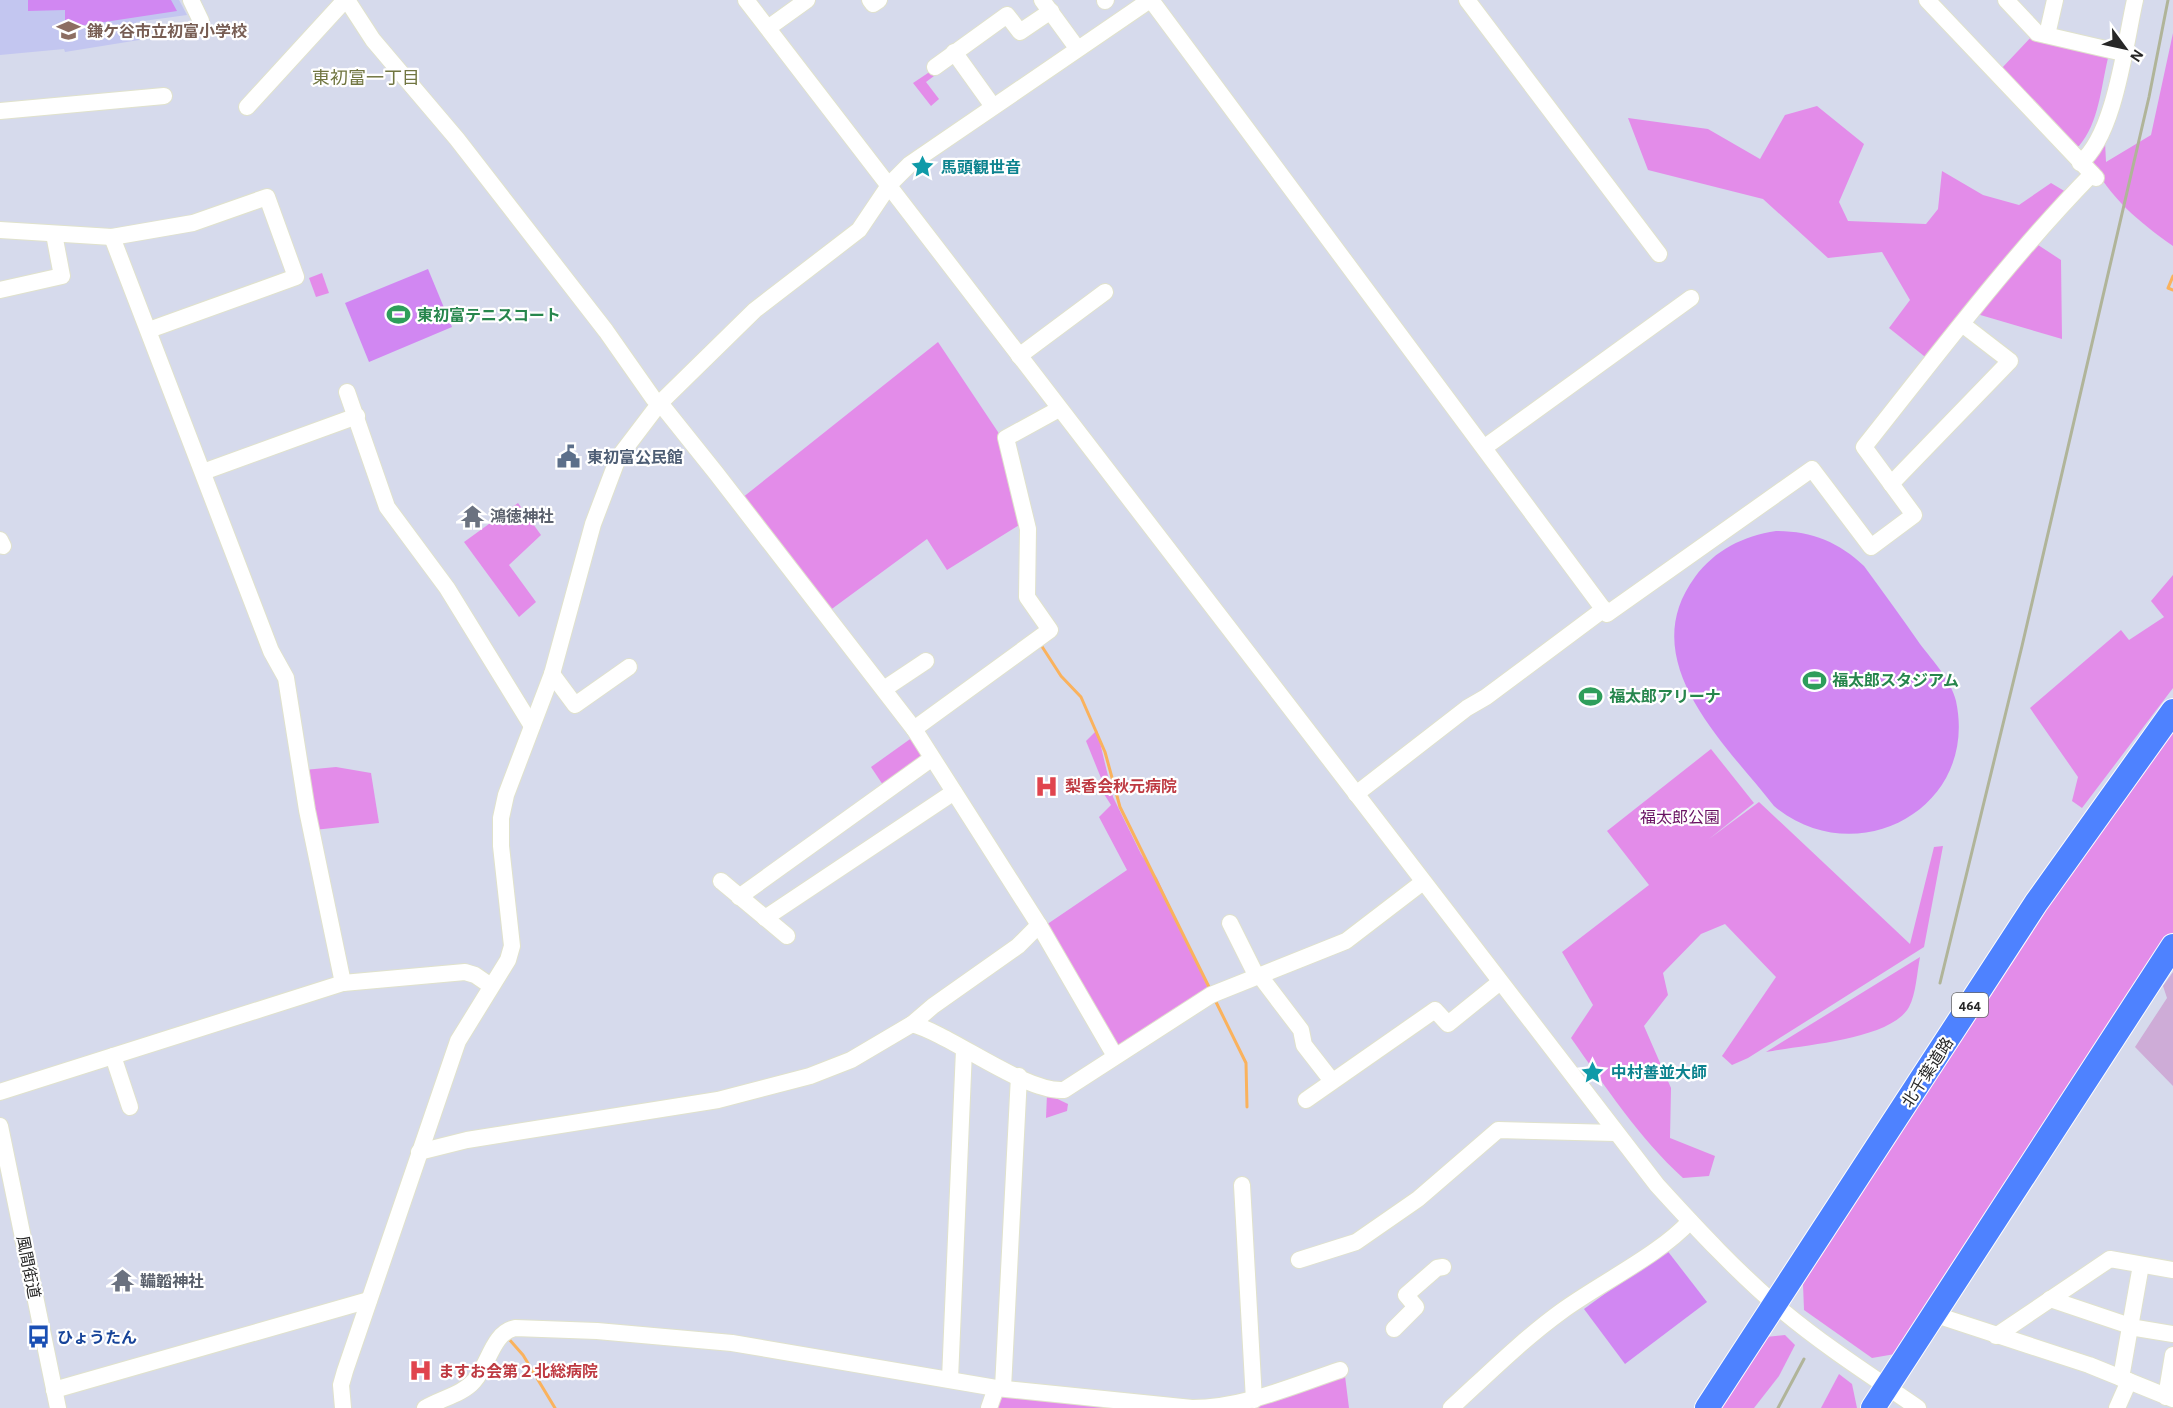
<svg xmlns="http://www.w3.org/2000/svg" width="2173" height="1408" viewBox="0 0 2173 1408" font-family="'Alegreya Sans','Noto Sans JP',sans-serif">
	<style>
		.education { fill: #c3c6f0 }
		.green { fill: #e38ce9 }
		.cemetery { fill: #ceacd7 }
		.pitch { fill: #d187f2 }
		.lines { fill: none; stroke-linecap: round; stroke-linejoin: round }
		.stream { stroke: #fab25d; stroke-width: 3 }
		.minor-casing { stroke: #e0e2cc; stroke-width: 18 }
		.highway-casing { stroke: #fff; stroke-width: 26 }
		.minor { stroke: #fff; stroke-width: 16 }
		.highway { stroke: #4e82ff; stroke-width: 24 }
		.rail { stroke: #b0b499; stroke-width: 3 }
		.labels { text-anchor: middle; stroke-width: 4.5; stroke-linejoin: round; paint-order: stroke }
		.shield { fill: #fff; stroke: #686868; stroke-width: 1.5 }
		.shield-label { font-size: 15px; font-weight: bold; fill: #272727 }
		.education-label { font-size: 16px; font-weight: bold; fill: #785e54; stroke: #fff; text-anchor: start }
		.culture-label { font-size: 16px; font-weight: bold; fill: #0d838f; stroke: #fff; text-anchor: start }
		.leisure-label { font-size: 16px; font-weight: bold; fill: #27864d; stroke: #fff; text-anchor: start }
		.service-label { font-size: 16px; font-weight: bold; fill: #4e5e75; stroke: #fff; text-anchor: start }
		.worship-label { font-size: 16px; font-weight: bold; fill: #5b616d; stroke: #fff; text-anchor: start }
		.health-label { font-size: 16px; font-weight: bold; fill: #be3a42; stroke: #fff; text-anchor: start }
		.park-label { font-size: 16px; fill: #691263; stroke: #fff }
		.street-label { font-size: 16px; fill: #272727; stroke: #fff }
		.transit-label { font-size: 16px; font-weight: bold; fill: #164399; stroke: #fff; text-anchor: start }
		.neighbourhood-label { font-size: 18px; fill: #717641; stroke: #fff }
	</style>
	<rect width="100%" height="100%" fill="#d6daec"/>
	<!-- education -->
	<path class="education" d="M 0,0 L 179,0 L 187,15 L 136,22 L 139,40 L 65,52 L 64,49 L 0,55 Z"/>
	<!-- green -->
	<g class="green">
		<path d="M 2173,33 L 2173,246 C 2139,222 2110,198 2091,161 L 2105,142 L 2106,162 L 2151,135 Z"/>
		<path d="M 2033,35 L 2108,58 C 2101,87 2099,123 2079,146 L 2073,146 L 2001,69 Z"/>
		<path d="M 931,71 L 934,76 L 926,82 L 939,99 L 931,106 L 913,83 Z"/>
		<path d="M 1817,106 L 1864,144 L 1839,202 L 1848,221 L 1926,224 L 1938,209 L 1942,171 L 1983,195 L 2019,205 L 2051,183 L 2066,192 L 2029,239 L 2061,260 L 2062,339 L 1977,314 L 1929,360 L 1889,328 L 1910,300 L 1882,252 L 1828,258 L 1763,199 L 1648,170 L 1628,118 L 1708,129 L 1760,159 L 1785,115 Z"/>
		<path d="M 322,273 L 329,293 L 316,297 L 309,278 Z"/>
		<path d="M 938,342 L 1000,435 L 1021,524 L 947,570 L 927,539 L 829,611 L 742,498 Z"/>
		<path d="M 518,503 L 541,535 L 509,565 L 536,602 L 519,617 L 464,542 Z"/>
		<path d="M 2173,575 L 2173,688 L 2082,808 L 2072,801 L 2078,777 L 2030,708 L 2121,630 L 2129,640 L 2164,617 L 2151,601 Z"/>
		<path d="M 2173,729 L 2173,934 L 1895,1354 L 1872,1358 L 1804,1310 L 1803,1284 L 2007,965 Z"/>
		<path d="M 1097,730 L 1113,797 L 1141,854 L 1157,878 L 1208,988 L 1116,1049 L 1046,925 L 1127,870 L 1099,817 L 1111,805 L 1097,783 L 1101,778 L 1086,741 Z"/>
		<path d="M 913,737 L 924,753 L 885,788 L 871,767 Z"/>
		<path d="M 1711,749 L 1754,803 L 1709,839 L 1759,802 L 1910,944 L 1934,847 L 1943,846 L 1924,947 L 1748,1058 L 1732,1065 L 1722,1056 L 1776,977 L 1725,924 L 1701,934 L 1663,973 L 1668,995 L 1644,1026 L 1671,1088 L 1670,1138 L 1715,1156 L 1709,1176 L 1683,1178 C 1639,1138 1605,1086 1571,1038 L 1593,1005 L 1562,952 L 1649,885 L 1607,831 Z"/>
		<path d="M 336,767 L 371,773 L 379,823 L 314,830 L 304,770 Z"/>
		<path d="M 1920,957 C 1917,972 1916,994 1909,1007 C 1891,1040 1801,1045 1766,1052 Z"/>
		<path d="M 1047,1094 L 1068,1104 L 1067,1111 L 1046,1118 Z"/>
		<path d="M 1785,1335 L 1795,1345 L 1779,1376 L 1754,1408 L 1720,1408 L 1766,1337 Z"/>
		<path d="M 1839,1374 L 1852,1384 L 1857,1408 L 1821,1408 Z"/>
		<path d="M 1345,1376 L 1349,1408 L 1226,1408 Z"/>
		<path d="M 1005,1393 L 1194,1408 L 996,1408 Z"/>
	</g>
	<!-- cemetery -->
	<path class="cemetery" d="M 2173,972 L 2173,1086 L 2135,1047 L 2167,998 L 2163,986 Z"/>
	<!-- pitch -->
	<g class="pitch">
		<path d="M 28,0 L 171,0 L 177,11 L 65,28 L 65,10 L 28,11 Z"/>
		<path d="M 428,269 L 452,327 L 369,362 L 345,303 Z"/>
		<path d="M 1776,531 C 1811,531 1839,542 1864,566 C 1883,592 1902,618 1920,644 C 1933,661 1951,680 1956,701 C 1979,809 1856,874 1774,806 C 1725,743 1633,661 1695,577 C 1715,550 1743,536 1776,531 Z"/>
		<path d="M 1666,1249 L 1707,1302 L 1625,1364 L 1584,1309 Z"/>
	</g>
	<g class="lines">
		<!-- stream -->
		<g class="stream">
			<path d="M 2173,276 L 2168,288 L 2173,290"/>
			<path d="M 1041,645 L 1061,676 L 1081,697 L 1105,752 L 1120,807 L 1209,987"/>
			<path d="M 1216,1002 L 1246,1063 L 1247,1107"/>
			<path d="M 508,1338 L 523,1355 L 555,1408"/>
		</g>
		<defs>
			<g id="minor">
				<path d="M 191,0 L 201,21"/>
				<path d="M 347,0 L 373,40 L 457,139 L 606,331 L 653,398 L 664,408 L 716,473 L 914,729 L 1039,925 L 1115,1056"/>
				<path d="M 746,0 L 1657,1185 C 1698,1230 1738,1273 1784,1312 C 1826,1347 1873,1377 1918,1408"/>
				<path d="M 870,0 L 873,4 L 879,0"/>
				<path d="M 1042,0 L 1077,48"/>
				<path d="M 1151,0 L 1607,614 L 1812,469 L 1871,547 L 1914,515 L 1864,447 C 1938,354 2009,259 2092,174"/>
				<path d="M 1467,0 L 1659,254"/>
				<path d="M 1927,0 L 2096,178"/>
				<path d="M 2006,0 L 2037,33 L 2123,53"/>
				<path d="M 1105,1 L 1106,0"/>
				<path d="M 768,28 L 807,0"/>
				<path d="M 2047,35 L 2055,0"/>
				<path d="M 954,52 L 992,105"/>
				<path d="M 935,67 L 1007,15 L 1020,32 L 1051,11"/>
				<path d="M 247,107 L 345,0"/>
				<path d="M 0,111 L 164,96"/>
				<path d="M 2080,163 C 2115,135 2125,44 2135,0"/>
				<path d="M 0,230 L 112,237 L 193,223 L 267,197 L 296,277 L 149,330"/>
				<path d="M 112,237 L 271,651 L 286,678 L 307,810 L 343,983"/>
				<path d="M 0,290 L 62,276 L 54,234"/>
				<path d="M 1019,356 L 1105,292"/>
				<path d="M 347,392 L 387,507 L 447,588 L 532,726"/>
				<path d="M 1485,447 L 1691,298"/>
				<path d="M 203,472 L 357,416"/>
				<path d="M 1891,484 L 2010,361 L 1962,324"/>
				<path d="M 0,540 L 3,546"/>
				<path d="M 552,674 L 575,705 L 629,667"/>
				<path d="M 884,689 L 926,661"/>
				<path d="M 914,729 L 1050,630 L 1027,597 L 1028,529 L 1006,438 L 1059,409"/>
				<path d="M 1356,794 L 1467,708 L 1486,697 L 1604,609"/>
				<path d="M 721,881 L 787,936"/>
				<path d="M 739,897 L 931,759"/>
				<path d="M 765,918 L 954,792"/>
				<path d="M 1230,923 L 1257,977"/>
				<path d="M 1260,976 L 1301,1030 L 1304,1045 L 1332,1081"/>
				<path d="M 912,1024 C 952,1035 1025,1093 1064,1090 L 1211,995 L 1346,941 L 1423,882"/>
				<path d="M 113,1056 L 130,1107"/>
				<path d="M 0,1092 L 343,983 L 465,972 L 475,975 L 491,986"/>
				<path d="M 1306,1100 L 1435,1010 L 1448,1024 L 1500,982"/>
				<path d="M 0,1126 L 58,1408"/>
				<path d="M 419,1152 L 467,1140 L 718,1100 L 810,1076 L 851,1060 L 912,1024 L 933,1006 L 1018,946 L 1039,925"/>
				<path d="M 1242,1185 L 1254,1400"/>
				<path d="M 1299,1260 L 1356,1242 L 1418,1199 L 1498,1130 L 1616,1133"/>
				<path d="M 2050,1299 L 2136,1328 L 2173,1334"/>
				<path d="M 1933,1314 L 2089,1365 L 2173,1399"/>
				<path d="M 1394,1329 L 1416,1307 L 1406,1295 L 1437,1268 L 1443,1267"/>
				<path d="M 1996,1336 L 2110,1259 L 2173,1270"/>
				<path d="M 2121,1378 L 2141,1265"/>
				<path d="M 950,1379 L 964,1050"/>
				<path d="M 1003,1388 L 1019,1076"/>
				<path d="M 54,1390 L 369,1300"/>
				<path d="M 2166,1397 L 2173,1355"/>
				<path d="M 343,1408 L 341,1385 L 345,1371 L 458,1041 L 508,960 L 512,946 L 501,846 L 501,818 L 506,795 L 552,674 L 593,524 L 618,458 L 659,404 L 755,310 L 859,230 L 890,184 L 910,164 L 1150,0"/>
				<path d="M 425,1408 C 440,1399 463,1394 474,1381 C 489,1365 492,1333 515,1328 L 597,1331 L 732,1343 L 996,1388 L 1192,1408 C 1243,1408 1292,1386 1340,1370"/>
				<path d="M 989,1408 L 996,1388"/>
				<path d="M 1451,1408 C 1487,1375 1522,1340 1562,1311 C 1599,1284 1662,1253 1690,1221"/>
				<path d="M 2117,1408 L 2129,1381"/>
			</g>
			<g id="highway">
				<path d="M 1707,1408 L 2036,903 L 2173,711"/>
				<path d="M 1873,1408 L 2173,946"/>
			</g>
		</defs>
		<!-- minor casing -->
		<use href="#minor" class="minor-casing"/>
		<!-- highway casing -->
		<use href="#highway" class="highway-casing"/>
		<!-- minor -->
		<use href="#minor" class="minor"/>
		<!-- highway -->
		<use href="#highway" class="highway"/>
		<!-- rail -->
		<g class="rail">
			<path d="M 1940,983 L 2022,646 L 2149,97 L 2168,0"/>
			<path d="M 1778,1408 L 1804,1359"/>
		</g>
	</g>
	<!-- icons -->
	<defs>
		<symbol id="school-bare" viewBox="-9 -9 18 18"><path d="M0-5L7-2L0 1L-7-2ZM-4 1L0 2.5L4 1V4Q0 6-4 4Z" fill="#8d6e63" stroke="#fff" stroke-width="2.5" paint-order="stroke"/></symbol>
		<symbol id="sight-bare" viewBox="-9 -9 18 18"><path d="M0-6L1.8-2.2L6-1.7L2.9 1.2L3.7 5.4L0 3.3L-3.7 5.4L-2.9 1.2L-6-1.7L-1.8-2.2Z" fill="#0f9aa8" stroke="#fff" stroke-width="2.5" paint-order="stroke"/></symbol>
		<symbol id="stadium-bare" viewBox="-9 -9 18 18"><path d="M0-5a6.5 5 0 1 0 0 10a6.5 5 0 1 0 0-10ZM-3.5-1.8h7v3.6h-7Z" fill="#2e9e5b" stroke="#fff" stroke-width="2.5" paint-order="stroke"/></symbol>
		<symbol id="civic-bare" viewBox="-9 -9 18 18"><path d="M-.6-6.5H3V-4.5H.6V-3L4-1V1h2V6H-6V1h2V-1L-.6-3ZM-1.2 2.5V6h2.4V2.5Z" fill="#5c6f8a" stroke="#fff" stroke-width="2.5" paint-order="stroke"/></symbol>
		<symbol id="temple-bare" viewBox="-9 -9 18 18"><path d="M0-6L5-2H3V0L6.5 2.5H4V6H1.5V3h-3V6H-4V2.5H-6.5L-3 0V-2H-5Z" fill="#6b7280" stroke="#fff" stroke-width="2.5" paint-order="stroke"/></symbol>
		<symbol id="hospital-bare" viewBox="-9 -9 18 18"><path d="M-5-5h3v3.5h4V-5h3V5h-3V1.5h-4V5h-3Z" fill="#e0444e" stroke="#fff" stroke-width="2.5" paint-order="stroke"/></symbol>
		<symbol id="bus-bare" viewBox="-9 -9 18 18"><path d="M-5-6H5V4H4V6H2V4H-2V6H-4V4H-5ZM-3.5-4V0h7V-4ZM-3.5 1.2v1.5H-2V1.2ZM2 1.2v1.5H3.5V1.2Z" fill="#1a4fb4" stroke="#fff" stroke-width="2.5" paint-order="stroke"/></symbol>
	</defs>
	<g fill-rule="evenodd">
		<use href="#school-bare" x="52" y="14" width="33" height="33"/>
		<use href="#sight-bare" x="906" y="150" width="33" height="33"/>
		<use href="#stadium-bare" x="382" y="298" width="33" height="33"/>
		<use href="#civic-bare" x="552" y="440" width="33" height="33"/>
		<use href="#temple-bare" x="456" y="500" width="33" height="33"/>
		<use href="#stadium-bare" x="1798" y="664" width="33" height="33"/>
		<use href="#stadium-bare" x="1574" y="680" width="33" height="33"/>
		<use href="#hospital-bare" x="1030" y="770" width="33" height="33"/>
		<use href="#sight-bare" x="1576" y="1056" width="33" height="33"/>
		<use href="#temple-bare" x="106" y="1264" width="33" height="33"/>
		<use href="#bus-bare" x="22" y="1320" width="33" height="33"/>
		<use href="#hospital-bare" x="404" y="1354" width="33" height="33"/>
	</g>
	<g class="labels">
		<!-- shield labels -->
		<rect class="shield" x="1952" y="993" width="36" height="24" rx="4.5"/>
		<g class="shield-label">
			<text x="1970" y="1010">464</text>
		</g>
		<!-- education labels -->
		<g class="education-label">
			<text x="87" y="37">鎌ケ谷市立初富小学校</text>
		</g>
		<!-- culture labels -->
		<g class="culture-label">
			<text x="941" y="173">馬頭観世音</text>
			<text x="1611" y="1078">中村善並大師</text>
		</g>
		<!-- leisure labels -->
		<g class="leisure-label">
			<text x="417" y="321">東初富テニスコート</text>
			<text x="1832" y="686">福太郎スタジアム</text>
			<text x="1609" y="702">福太郎アリーナ</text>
		</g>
		<!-- service labels -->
		<g class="service-label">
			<text x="587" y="463">東初富公民館</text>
		</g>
		<!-- worship labels -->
		<g class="worship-label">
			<text x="490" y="522">鴻徳神社</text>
			<text x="140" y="1287">鞴韜神社</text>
		</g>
		<!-- health labels -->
		<g class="health-label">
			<text x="1065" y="792">梨香会秋元病院</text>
			<text x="438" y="1377">ますお会第２北総病院</text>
		</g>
		<!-- park labels -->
		<g class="park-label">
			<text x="1680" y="823">福太郎公園</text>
		</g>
		<!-- street labels -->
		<g class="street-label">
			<text transform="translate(1927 1072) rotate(-57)" y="6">北千葉道路</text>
			<text transform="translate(29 1267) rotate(79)" y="6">風間街道</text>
		</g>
		<!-- transit labels -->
		<g class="transit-label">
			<text x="57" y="1343">ひょうたん</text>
		</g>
		<!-- neighbourhood labels -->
		<g class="neighbourhood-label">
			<text x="366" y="84">東初富一丁目</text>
		</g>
	</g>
	<!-- north arrow -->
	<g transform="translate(2125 48) rotate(123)" stroke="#ffffff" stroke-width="4.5" paint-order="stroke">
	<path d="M0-4.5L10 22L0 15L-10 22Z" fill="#272727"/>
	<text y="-9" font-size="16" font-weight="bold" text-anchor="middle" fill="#272727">N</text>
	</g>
</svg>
